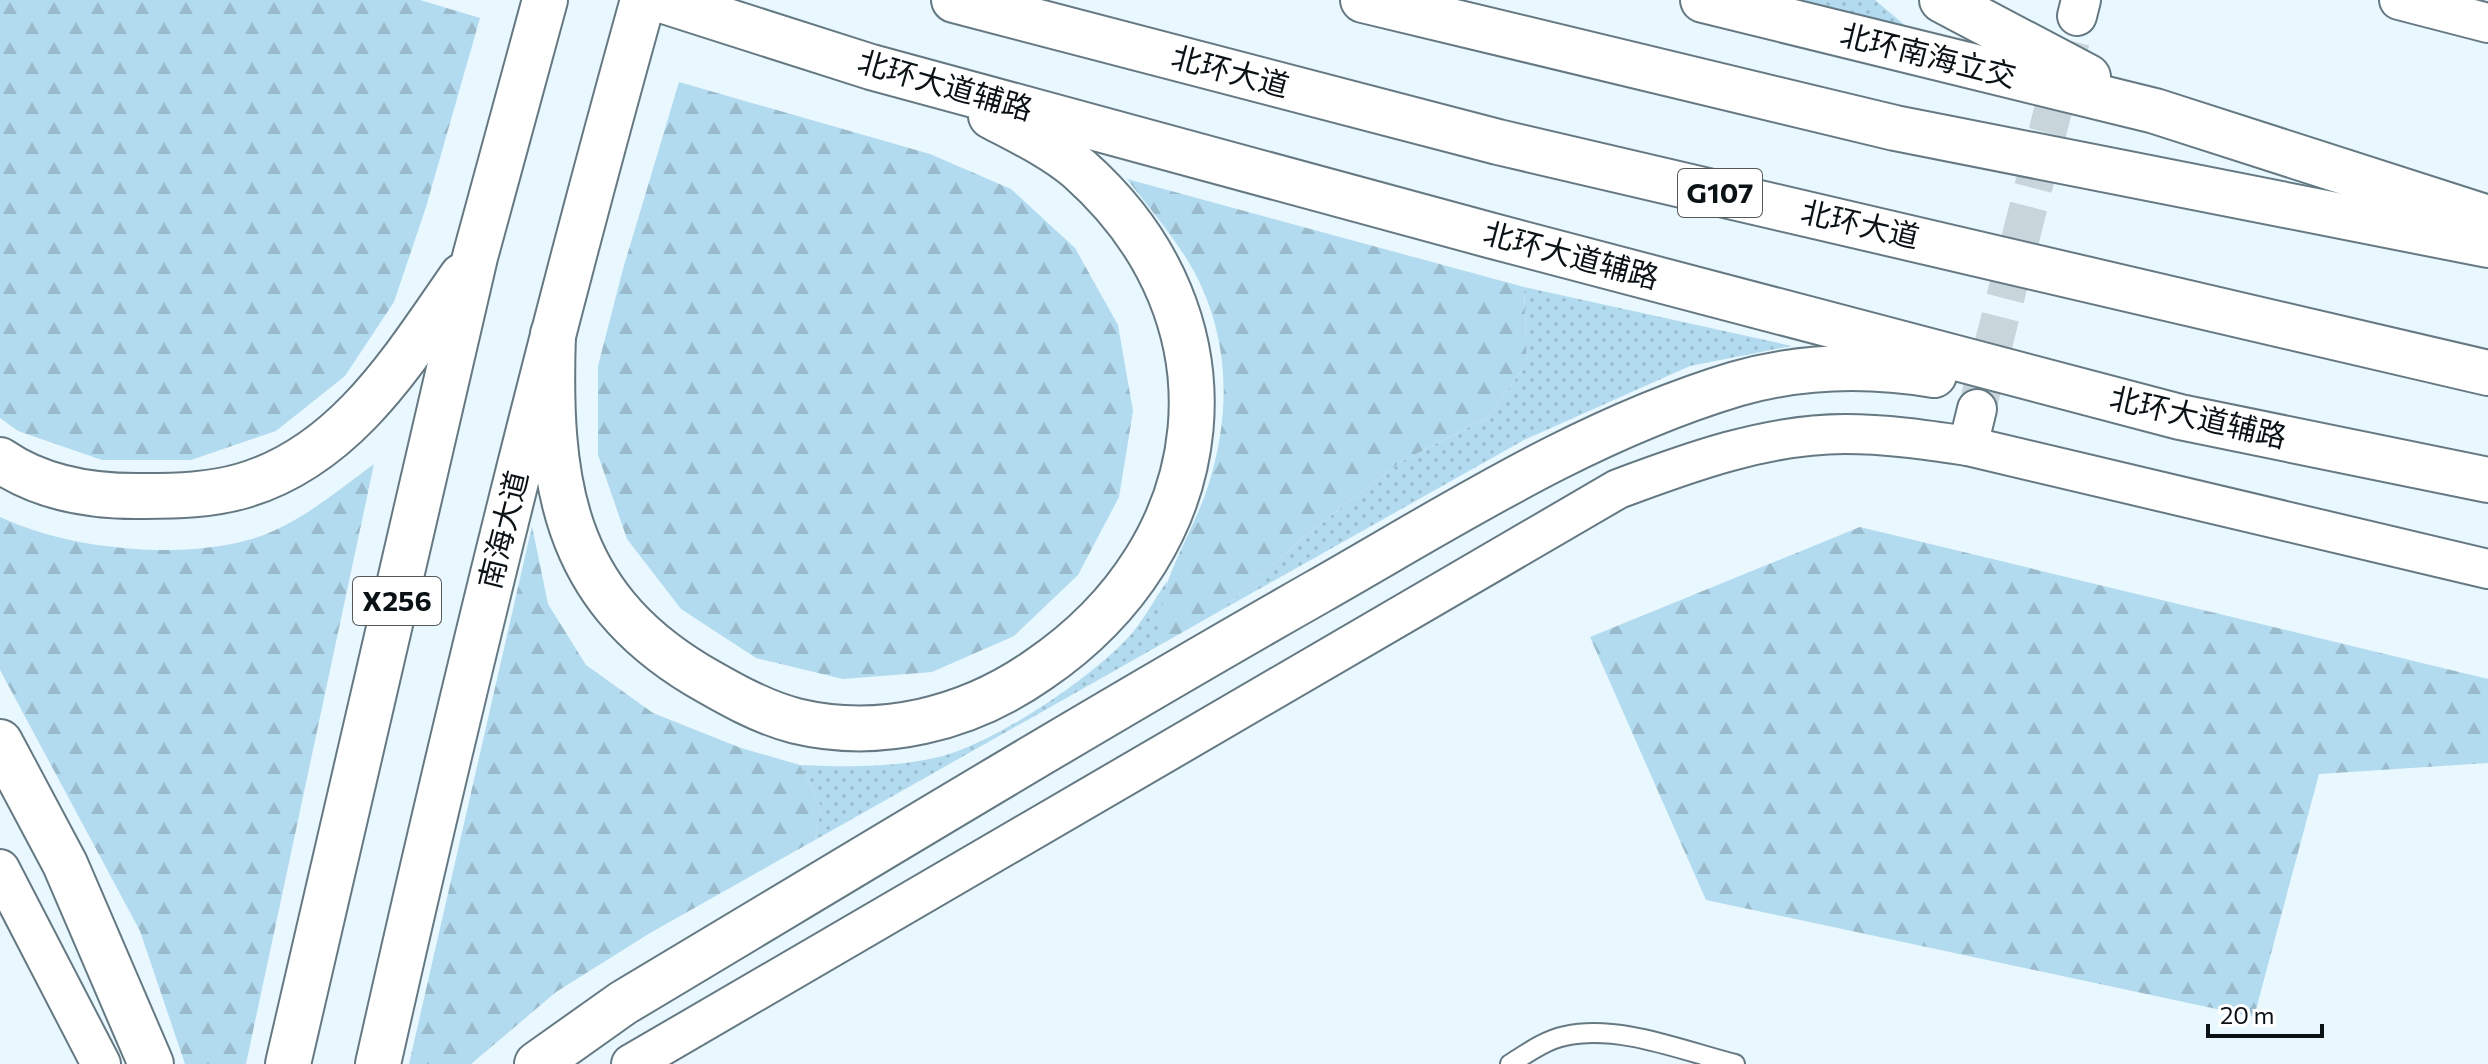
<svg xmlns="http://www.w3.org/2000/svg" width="2488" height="1064" viewBox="0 0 2488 1064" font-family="Commissioner,'Noto Sans SC',sans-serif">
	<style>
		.grass { fill: url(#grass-dots) }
		.forest { fill: url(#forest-firs) }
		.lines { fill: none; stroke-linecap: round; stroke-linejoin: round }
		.street-tunnel { stroke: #c8d5db; stroke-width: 38; stroke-dasharray: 38 19; stroke-linecap: butt }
		.lane-casing { stroke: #657983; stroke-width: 22 }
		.street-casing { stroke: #657983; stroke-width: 42 }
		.primary-casing { stroke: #657983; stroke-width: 48 }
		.highway-casing { stroke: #657983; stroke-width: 48 }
		.lane { stroke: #fff; stroke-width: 18 }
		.street { stroke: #fff; stroke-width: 38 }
		.primary { stroke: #fff; stroke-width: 44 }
		.highway { stroke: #fff; stroke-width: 44 }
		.labels { text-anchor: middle; stroke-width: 6; stroke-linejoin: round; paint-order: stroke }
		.shield { fill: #fff; stroke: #54595c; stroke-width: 2 }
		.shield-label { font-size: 28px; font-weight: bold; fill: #0a1216 }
		.street-label { font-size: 30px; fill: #0a1216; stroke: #fff }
	</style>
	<defs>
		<pattern id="grass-dots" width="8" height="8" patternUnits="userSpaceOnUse" patternTransform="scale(2)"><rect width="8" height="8" fill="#b3dbef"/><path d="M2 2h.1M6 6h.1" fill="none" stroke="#9bc" stroke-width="1.8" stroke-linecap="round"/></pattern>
		<pattern id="forest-firs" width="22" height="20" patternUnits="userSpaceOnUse" patternTransform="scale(2)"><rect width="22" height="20" fill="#b3dbef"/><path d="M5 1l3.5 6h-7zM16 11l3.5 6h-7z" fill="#9bc"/></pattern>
	</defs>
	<rect width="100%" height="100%" fill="#e9f7fe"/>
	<!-- grass -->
	<g class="grass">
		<path d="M 1783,0 L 1875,0 L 1914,33 Z"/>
		<path d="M 1524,287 L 1792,346 L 1690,366 L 1524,440 L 1220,611 L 1311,531 L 1402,461 L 1487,418 L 1527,363 Z"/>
		<path d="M 1167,581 L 1160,645 L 815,840 L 821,807 L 800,765 C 846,767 888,768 934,758 C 990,747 1097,675 1133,632 C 1146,616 1156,597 1167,581 Z"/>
	</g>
	<!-- forest -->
	<g class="forest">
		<path d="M 0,0 L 420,0 L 480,18 L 426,207 L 394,302 L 345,376 L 276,431 L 191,460 L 102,460 L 18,431 L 0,418 Z"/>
		<path d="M 679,82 L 930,154 L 1011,189 L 1075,248 L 1118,325 L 1133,411 L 1119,497 L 1078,575 L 1014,636 L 932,672 L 843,679 L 756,658 L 681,609 L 627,539 L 598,455 L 598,366 L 623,269 Z"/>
		<path d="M 1127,179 L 1524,287 L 1527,363 L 1487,418 L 1402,461 L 1311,531 L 1220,611 L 1160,645 C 1162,624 1161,598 1169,578 C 1181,546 1199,516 1209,483 C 1233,407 1229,326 1186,258 C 1169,231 1147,205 1127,179 Z"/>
		<path d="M 374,464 L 246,1064 L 185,1064 L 140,931 L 0,670 L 0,517 C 68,549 175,560 248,540 C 294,528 336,492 374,464 Z"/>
		<path d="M 532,526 L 548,604 L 586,665 L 653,713 L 741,748 L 800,765 L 821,807 L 815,840 L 650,933 L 556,992 L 471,1064 L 409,1064 Z"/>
		<path d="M 1860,527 L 2488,679 L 2488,763 L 2319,774 L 2254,1017 L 1706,900 L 1590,637 Z"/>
	</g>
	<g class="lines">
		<!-- street-tunnel -->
		<path class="street-tunnel" d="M 1977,409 L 2077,16"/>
		<defs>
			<path id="lane" d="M 1510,1064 C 1526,1054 1545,1040 1565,1036 C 1619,1024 1683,1051 1735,1064"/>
			<g id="street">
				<path d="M 2399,0 L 2488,23"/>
				<path d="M 2077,16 L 2081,0"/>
				<path d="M 1968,446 L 1977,409"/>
				<path d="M 0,869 L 101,1064"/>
				<path d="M 631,1064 L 1618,489 C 1690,462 1767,434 1845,434 C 1887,434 1927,440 1968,446 L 2488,569"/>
			</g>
			<g id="primary">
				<path d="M 661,0 L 871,67 L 1489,235 L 2180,417 L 2488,480"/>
				<path d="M 1703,0 L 2155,111 L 2488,218"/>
				<path d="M 1942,0 L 2088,77"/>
				<path d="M 553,334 C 548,479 561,593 697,675 C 728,693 761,712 796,721 C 880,741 968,719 1038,670 C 1221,546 1248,319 1079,169 C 1053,147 1021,132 991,116"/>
				<path d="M 0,460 C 42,489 96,497 145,496 C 177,496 211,495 242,486 C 346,456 404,359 462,276"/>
				<path d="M 0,742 L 65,864 L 151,1064"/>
				<path d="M 288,1064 L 475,257 L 545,0"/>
				<path d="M 378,1064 C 458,707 545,352 643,0"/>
				<path d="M 537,1064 L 623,1003 C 854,865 1085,724 1319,591 C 1454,514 1586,429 1736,384 C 1802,365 1868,364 1934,375"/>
			</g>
			<g id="highway">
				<path d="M 954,0 L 1498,142 L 2488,373"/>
				<path d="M 1363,0 L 1895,128 L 2488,245"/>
			</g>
		</defs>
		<!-- lane casing -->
		<use href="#lane" class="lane-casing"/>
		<!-- street casing -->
		<use href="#street" class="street-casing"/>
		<!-- primary casing -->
		<use href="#primary" class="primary-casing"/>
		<!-- highway casing -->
		<use href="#highway" class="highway-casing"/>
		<!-- lane -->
		<use href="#lane" class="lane"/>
		<!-- street -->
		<use href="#street" class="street"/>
		<!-- primary -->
		<use href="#primary" class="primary"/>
		<!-- highway -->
		<use href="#highway" class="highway"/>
	</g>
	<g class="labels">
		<!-- shield labels -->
		<g class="shield">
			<rect x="1678" y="169" width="84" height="48" rx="6"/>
			<rect x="353" y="577" width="88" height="48" rx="6"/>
		</g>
		<g class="shield-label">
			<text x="1720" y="203">G107</text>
			<text x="397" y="611">X256</text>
		</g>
		<!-- street labels -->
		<g class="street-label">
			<text transform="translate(1928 56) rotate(14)" y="10">北环南海立交</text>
			<text transform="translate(1230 72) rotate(15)" y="10">北环大道</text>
			<text transform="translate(945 86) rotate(16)" y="10">北环大道辅路</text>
			<text transform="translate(1860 225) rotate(13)" y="10">北环大道</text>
			<text transform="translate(1571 256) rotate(15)" y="10">北环大道辅路</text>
			<text transform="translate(2198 418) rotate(13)" y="10">北环大道辅路</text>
			<text transform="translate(504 530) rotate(-76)" y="10">南海大道</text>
		</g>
	</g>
	<!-- scale -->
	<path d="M2208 1024v12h114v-12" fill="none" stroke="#0a1216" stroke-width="4"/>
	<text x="2220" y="1024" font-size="24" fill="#0a1216" stroke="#ffffff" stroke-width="6" paint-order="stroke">20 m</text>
</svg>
